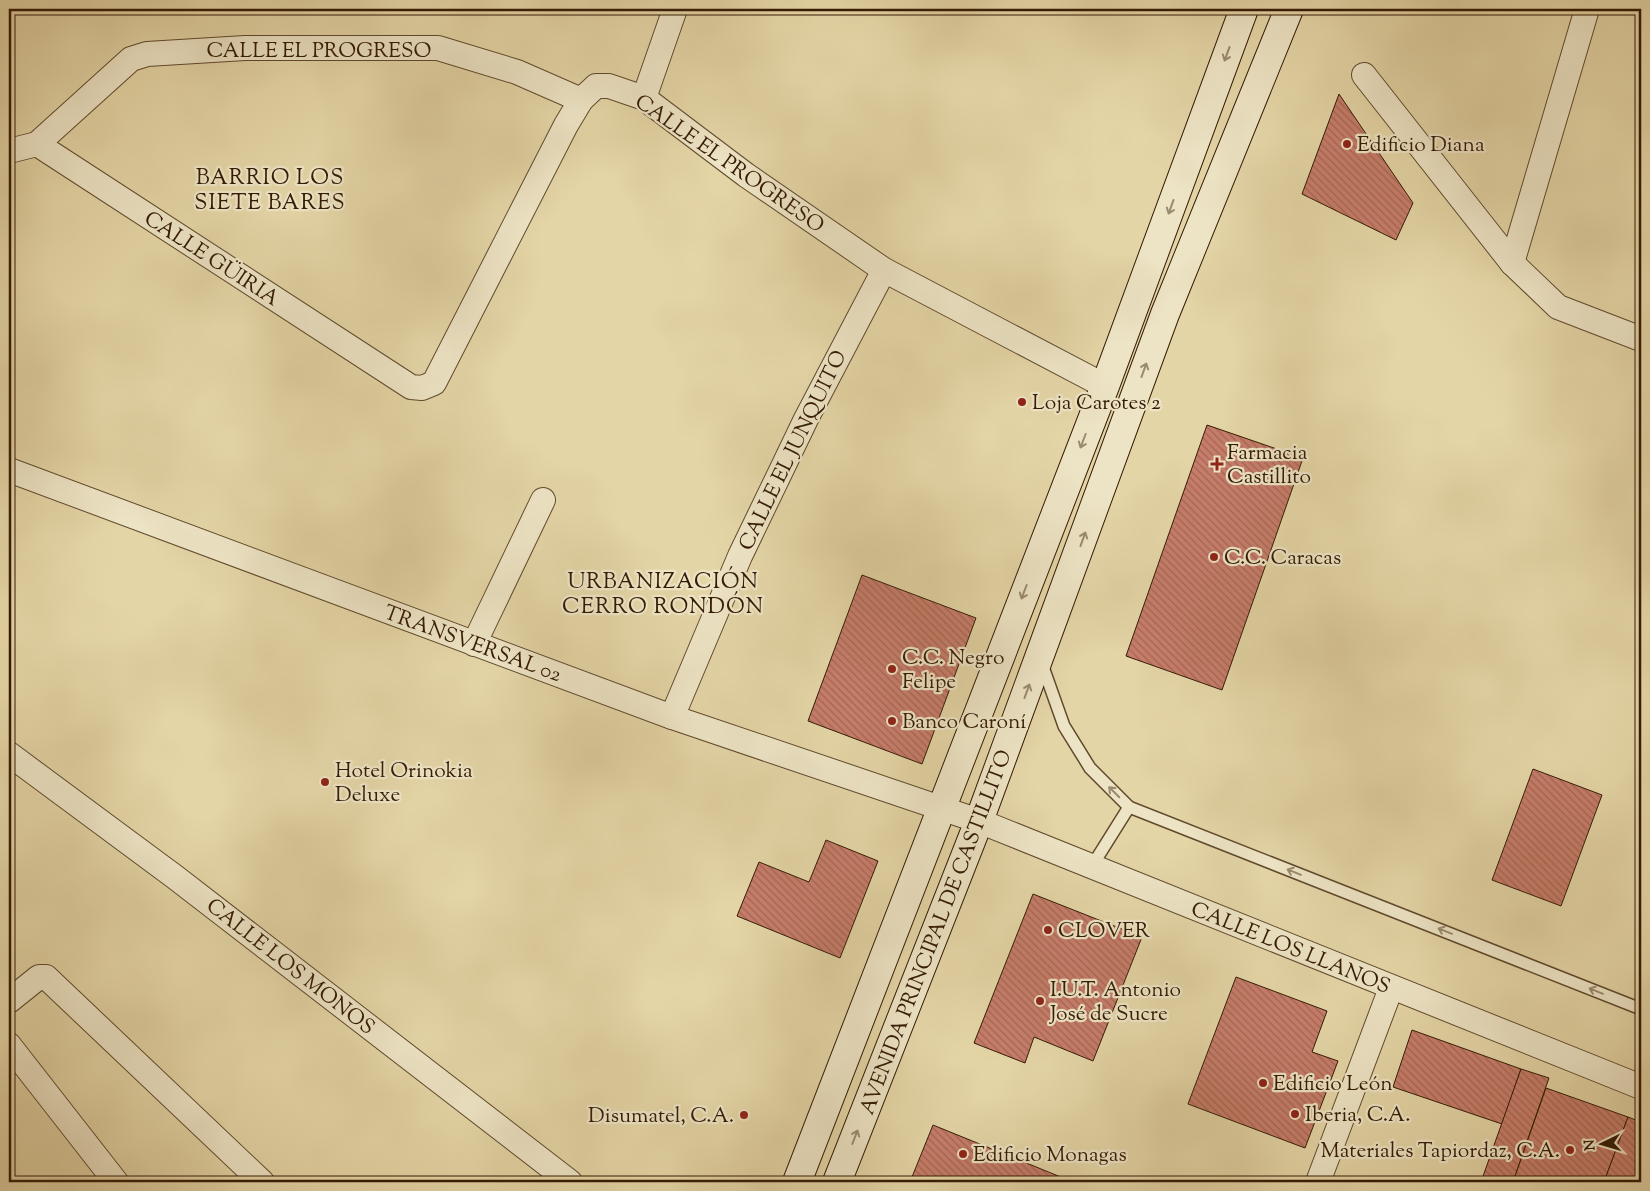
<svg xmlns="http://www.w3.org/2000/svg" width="1650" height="1191" viewBox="0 0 1650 1191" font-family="'Sorts Mill Goudy',serif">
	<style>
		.building { fill: url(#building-back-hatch); stroke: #341b05 }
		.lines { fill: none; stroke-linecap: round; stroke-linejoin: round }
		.lane-casing { stroke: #604a2d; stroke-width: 14 }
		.street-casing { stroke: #604a2d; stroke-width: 26 }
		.secondary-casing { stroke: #341b05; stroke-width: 30 }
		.lane { stroke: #ede4c5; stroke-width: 11 }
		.street { stroke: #ede4c5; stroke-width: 24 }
		.secondary { stroke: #ede4c5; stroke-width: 28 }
		.oneway { stroke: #9a8a6f }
		.poi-dot { fill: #8f2418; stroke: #ede4c5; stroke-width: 2 }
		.labels { text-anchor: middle; stroke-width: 4.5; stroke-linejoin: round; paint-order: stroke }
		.street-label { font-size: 21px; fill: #341b05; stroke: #ede4c5 }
		.poi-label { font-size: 21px; fill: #341b05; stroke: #ede4c5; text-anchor: start }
		.neighbourhood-label { font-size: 22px; letter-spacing: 1px; fill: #341b05; stroke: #ede4c5 }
	</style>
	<defs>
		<pattern id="building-back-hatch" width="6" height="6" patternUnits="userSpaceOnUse" patternTransform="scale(1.25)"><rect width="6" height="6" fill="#c77d6a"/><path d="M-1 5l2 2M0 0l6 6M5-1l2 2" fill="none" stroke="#a26655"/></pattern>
	</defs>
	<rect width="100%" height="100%" fill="#e4d5a6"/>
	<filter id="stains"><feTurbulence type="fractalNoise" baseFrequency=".004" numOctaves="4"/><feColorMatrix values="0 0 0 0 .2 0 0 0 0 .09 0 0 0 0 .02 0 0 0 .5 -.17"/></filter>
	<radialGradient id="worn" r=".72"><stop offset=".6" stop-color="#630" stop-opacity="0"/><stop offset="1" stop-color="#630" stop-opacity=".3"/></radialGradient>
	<!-- building -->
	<g class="building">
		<path d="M 1339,94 L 1413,203 L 1396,240 L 1302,194 Z"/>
		<path d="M 1207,425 L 1303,458 L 1222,690 L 1126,656 Z"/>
		<path d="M 862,575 L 976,618 L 922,764 L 808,721 Z"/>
		<path d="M 1533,769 L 1602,795 L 1561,906 L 1492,880 Z"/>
		<path d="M 826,840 L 878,861 L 840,958 L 737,916 L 759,862 L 809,882 Z"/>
		<path d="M 1033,894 L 1142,937 L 1093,1061 L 1034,1037 L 1025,1063 L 974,1043 Z"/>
		<path d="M 1236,977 L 1327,1011 L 1312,1052 L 1338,1061 L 1305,1148 L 1188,1104 Z"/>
		<path d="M 1412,1030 L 1521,1069 L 1502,1124 L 1393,1087 Z"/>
		<path d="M 1521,1069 L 1549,1078 L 1513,1182 L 1481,1182 Z"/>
		<path d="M 1546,1088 L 1628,1117 L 1604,1182 L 1513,1182 Z"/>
		<path d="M 1628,1117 L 1641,1122 L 1641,1182 L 1604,1182 Z"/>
		<path d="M 933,1125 L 1073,1182 L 910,1182 Z"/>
	</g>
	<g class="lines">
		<defs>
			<g id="lane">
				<path d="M 1042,664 L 1064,726 L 1090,768 L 1129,807 L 1641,1009"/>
				<path d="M 1092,866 L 1129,807"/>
			</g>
			<g id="street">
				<path d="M 1364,75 L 1512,263 L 1558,307 L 1641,339"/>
				<path d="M 644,98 L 675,9"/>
				<path d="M 37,144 L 131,59 L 147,54 L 245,48 L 438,48 L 517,72 L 581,100 L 596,86 L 609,86 L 644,98 L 746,175 L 884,270 L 1105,386"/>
				<path d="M 9,151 L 37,144 L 411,387 L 422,388 L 434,383 L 566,125 L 581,100"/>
				<path d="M 1512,263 L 1587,9"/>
				<path d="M 9,470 L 672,717 L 979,821 L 1641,1087"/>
				<path d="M 474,644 L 543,500"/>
				<path d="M 672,717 L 740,556 L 806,419 L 884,270"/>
				<path d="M 9,754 L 175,877 L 570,1182"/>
				<path d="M 9,1001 L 39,977 L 46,977 L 262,1182"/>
				<path d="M 9,1045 L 116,1182"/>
				<path d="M 1318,1182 L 1391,988"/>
			</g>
			<g id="secondary">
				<path d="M 797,1182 L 1105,386 L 1244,9"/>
				<path d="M 837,1182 L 979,821 L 1165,314 L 1289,9"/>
			</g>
		</defs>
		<!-- lane casing -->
		<use href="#lane" class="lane-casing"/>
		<!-- street casing -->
		<use href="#street" class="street-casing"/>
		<!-- secondary casing -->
		<use href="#secondary" class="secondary-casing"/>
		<!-- lane -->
		<use href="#lane" class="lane"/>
		<!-- street -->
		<use href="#street" class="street"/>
		<!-- secondary -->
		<use href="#secondary" class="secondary"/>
	</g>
	<!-- one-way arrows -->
	<defs><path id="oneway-shaft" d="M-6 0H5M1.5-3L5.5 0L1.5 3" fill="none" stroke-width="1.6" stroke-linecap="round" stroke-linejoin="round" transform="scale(1.25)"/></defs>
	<g class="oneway">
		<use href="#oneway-shaft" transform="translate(1227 54) rotate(110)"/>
		<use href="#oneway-shaft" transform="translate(1171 207) rotate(110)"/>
		<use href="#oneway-shaft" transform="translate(1144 370) rotate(-70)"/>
		<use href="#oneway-shaft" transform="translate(1083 441) rotate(111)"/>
		<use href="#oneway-shaft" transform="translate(1083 539) rotate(-70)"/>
		<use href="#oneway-shaft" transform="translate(1024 592) rotate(111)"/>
		<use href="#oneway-shaft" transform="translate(1027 691) rotate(-70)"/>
		<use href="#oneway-shaft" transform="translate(1114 792) rotate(-135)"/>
		<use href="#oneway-shaft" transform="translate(1294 872) rotate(-158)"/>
		<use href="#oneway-shaft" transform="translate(1445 931) rotate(-158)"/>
		<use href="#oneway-shaft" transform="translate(1596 991) rotate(-158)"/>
		<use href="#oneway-shaft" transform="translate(855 1137) rotate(-69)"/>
	</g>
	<!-- markers -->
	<g class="poi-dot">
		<circle cx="1347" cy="144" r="5"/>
		<circle cx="1022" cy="402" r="5"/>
		<path d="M1214.5 456.5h5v5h5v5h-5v5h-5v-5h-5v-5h5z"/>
		<circle cx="1214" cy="557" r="5"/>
		<circle cx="892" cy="669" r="5"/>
		<circle cx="892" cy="721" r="5"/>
		<circle cx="325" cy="782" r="5"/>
		<circle cx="1048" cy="930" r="5"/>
		<circle cx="1040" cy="1001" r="5"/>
		<circle cx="1263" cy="1083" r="5"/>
		<circle cx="1295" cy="1114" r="5"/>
		<circle cx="744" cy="1115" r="5"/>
		<circle cx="1570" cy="1150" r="5"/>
		<circle cx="963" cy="1154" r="5"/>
	</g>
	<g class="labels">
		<!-- street labels -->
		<g class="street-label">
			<text x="319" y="57">CALLE EL PROGRESO</text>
			<text transform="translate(730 163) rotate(35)" y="7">CALLE EL PROGRESO</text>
			<text transform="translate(212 258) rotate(33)" y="7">CALLE GÜIRIA</text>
			<text transform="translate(792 450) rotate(-64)" y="7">CALLE EL JUNQUITO</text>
			<text transform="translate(473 643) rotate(20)" y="7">TRANSVERSAL 02</text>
			<text transform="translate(935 932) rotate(-69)" y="7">AVENIDA PRINCIPAL DE CASTILLITO</text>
			<text transform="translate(1291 947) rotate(22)" y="7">CALLE LOS LLANOS</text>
			<text transform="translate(291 966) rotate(38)" y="7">CALLE LOS MONOS</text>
		</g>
		<!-- poi labels -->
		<g class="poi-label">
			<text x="1357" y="151">Edificio Diana</text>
			<text x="1032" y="409">Loja Carotes 2</text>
			<text x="1227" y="459">Farmacia<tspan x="1227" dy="24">Castillito</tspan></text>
			<text x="1224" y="564">C.C. Caracas</text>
			<text x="902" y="664">C.C. Negro<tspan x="902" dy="24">Felipe</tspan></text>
			<text x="902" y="728">Banco Caroní</text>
			<text x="335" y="777">Hotel Orinokia<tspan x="335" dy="24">Deluxe</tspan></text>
			<text x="1058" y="937">CLOVER</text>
			<text x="1050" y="996">I.U.T. Antonio<tspan x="1050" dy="24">José de Sucre</tspan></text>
			<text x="1273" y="1090">Edificio León</text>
			<text x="1305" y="1121">Iberia, C.A.</text>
			<text x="734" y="1122" text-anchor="end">Disumatel, C.A.</text>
			<text x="1560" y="1157" text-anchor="end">Materiales Tapiordaz, C.A.</text>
			<text x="973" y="1161">Edificio Monagas</text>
		</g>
		<!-- neighbourhood labels -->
		<g class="neighbourhood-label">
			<text x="270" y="184">BARRIO LOS<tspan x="270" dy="25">SIETE BARES</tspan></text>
			<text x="663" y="588">URBANIZACIÓN<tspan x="663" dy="25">CERRO RONDÓN</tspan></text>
		</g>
	</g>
	<!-- margin -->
	<rect width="1650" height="1191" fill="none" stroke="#e4d5a6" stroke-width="30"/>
	<rect x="10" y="10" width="1630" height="1171" fill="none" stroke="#341b05" stroke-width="2.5"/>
	<rect x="15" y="15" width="1620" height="1161" fill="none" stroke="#341b05"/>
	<!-- north arrow -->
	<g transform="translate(1602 1144) rotate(265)" stroke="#ede4c5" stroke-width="4" paint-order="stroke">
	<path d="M0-4L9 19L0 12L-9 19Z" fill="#341b05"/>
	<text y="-8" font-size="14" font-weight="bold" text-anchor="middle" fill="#341b05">N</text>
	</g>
	<rect width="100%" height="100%" filter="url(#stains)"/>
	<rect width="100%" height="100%" fill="url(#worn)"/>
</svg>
